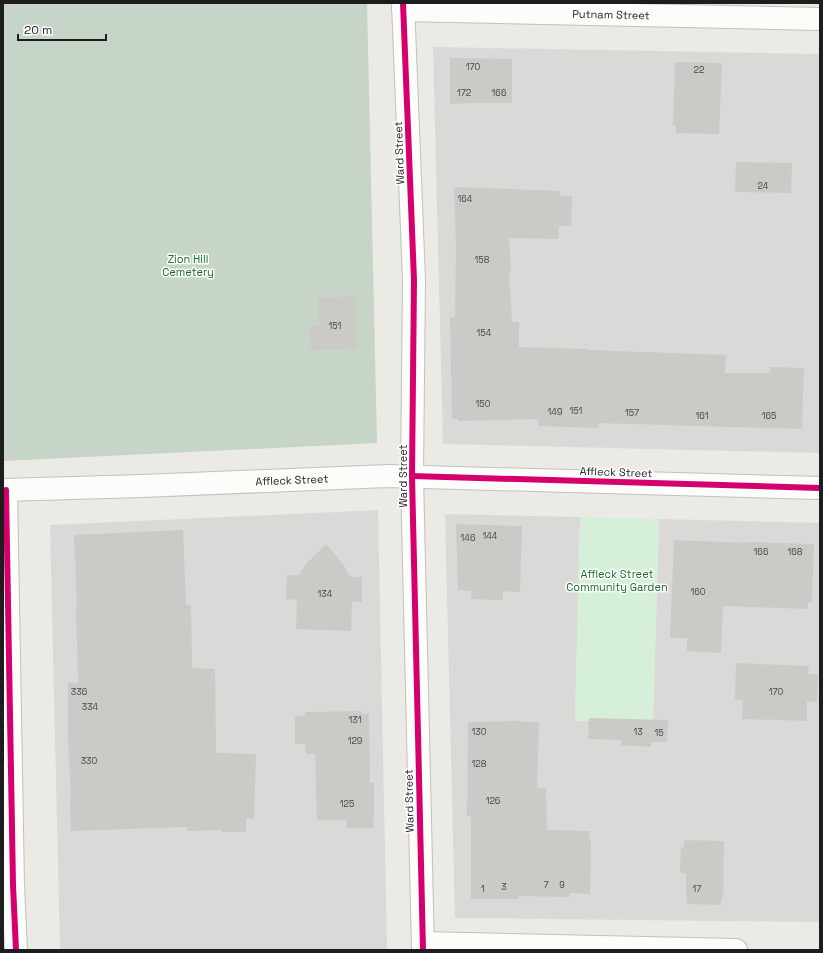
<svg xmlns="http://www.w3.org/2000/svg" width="823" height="953" viewBox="0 0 823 953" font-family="'Space Grotesk',sans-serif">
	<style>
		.residential { fill: #dad9d7 }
		.cemetery { fill: #c6d5c7 }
		.park { fill: #d6efd8 }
		.building { fill: #cccac6 }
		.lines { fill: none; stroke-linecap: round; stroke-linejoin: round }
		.minor-casing { stroke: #c1c0be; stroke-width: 24 }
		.minor { stroke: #fcfcfb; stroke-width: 22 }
		.cycleway-casing { stroke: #fff; stroke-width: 8 }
		.cycleway { stroke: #d6006c; stroke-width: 6 }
		.labels { text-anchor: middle; stroke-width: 3; stroke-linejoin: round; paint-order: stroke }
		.number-label { font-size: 9px; fill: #494847 }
		.street-label { font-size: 11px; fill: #1d1d1d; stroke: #fff }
		.park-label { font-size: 11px; fill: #166f28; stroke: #fff }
	</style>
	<rect width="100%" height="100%" fill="#ebeae5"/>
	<!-- residential -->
	<g class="residential">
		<path d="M 433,47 L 820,54 L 820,453 L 443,444 Z"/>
		<path d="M 378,510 L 387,950 L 60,950 L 50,525 Z"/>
		<path d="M 445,514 L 580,517 L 575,720 L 653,722 L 659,519 L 820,523 L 820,922 L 455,918 Z"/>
	</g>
	<!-- cemetery -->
	<path class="cemetery" d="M 3,3 L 367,3 L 377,443 L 3,461 Z"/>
	<!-- park -->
	<path class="park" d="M 580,517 L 659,519 L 653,722 L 575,721 Z"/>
	<!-- building -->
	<g class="building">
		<path d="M 450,58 L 512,59 L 512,103 L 473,103 L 450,104 Z"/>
		<path d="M 675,62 L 722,63 L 719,134 L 676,133 L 676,126 L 673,126 Z"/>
		<path d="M 736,162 L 792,163 L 791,193 L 735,192 Z"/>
		<path d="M 454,187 L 560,191 L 560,196 L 572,196 L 571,226 L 559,226 L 558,239 L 509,238 L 511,273 L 509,273 L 512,322 L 519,322 L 519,347 L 588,349 L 588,350 L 726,355 L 725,373 L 770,373 L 770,367 L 804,368 L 802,429 L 599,423 L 599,428 L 538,426 L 538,419 L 458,421 L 458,419 L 452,419 L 450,318 L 455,317 L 456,246 Z"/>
		<path d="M 344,297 L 355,297 L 356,349 L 311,350 L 309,326 L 319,326 L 318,298 Z"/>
		<path d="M 456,524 L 522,526 L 520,592 L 503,591 L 503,600 L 471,599 L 472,591 L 458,590 Z"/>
		<path d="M 183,530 L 186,605 L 191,605 L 192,668 L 215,669 L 216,753 L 256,754 L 254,819 L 246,818 L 246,832 L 222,832 L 222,830 L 187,831 L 187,827 L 71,831 L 70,797 L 71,797 L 68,738 L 68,683 L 77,683 L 78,682 L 76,609 L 77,609 L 74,535 Z"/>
		<path d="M 674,540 L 748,543 L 748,542 L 814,544 L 812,603 L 808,602 L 808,609 L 723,606 L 721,653 L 687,651 L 687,638 L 670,638 Z"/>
		<path d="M 326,544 L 343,564 L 350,577 L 362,577 L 362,602 L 352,601 L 351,631 L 296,629 L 297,600 L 286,599 L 287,575 L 299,575 L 306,564 Z"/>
		<path d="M 736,663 L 809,666 L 808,674 L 818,674 L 817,702 L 807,701 L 807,721 L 742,719 L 743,700 L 735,700 Z"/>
		<path d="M 362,711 L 362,714 L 369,714 L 370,783 L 374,783 L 374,820 L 373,820 L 373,828 L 346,828 L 346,820 L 317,820 L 315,754 L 306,754 L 305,744 L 295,744 L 295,716 L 305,716 L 305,712 Z"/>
		<path d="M 589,718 L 668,720 L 667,742 L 651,742 L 651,747 L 621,745 L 621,740 L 588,739 Z"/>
		<path d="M 521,721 L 521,722 L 539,722 L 537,788 L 546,788 L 547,830 L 590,831 L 589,840 L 591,840 L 590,894 L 569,893 L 569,897 L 519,896 L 519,899 L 471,899 L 471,817 L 467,816 L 468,722 Z"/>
		<path d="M 684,840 L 724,841 L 723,898 L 721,898 L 721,905 L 687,904 L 687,897 L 686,897 L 686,874 L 680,873 L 681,847 L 684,847 Z"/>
	</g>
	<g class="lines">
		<defs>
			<g id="minor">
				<path d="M 403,3 L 414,280 L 412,476 L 423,950"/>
				<path id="s1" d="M 403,10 L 820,19"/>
				<path id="s2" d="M 3,490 L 142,486 L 388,476 L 820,488"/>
				<path d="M 6,490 L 13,885 L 16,950"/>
				<path d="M 423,943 L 736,950"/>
			</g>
		</defs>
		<!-- minor casing -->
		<use href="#minor" class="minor-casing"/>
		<!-- minor -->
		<use href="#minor" class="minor"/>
		<defs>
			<g id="cycleway">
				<path d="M 403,3 L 414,280 L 412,476 L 423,950"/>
				<path d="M 412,476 L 820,488"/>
				<path d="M 6,490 L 13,885 L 16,950"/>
			</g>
		</defs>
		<!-- cycleway casing -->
		<use href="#cycleway" class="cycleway-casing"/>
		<!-- cycleway -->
		<use href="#cycleway" class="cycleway"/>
	</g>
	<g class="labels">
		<!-- number labels -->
		<g class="number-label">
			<text x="473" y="70">170</text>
			<text x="699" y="73">22</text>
			<text x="464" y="96">172</text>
			<text x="499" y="96">166</text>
			<text x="763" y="189">24</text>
			<text x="465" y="202">164</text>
			<text x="482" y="263">158</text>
			<text x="335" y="329">151</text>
			<text x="484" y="336">154</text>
			<text x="483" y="407">150</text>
			<text x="576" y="414">151</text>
			<text x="555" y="415">149</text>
			<text x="632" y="416">157</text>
			<text x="702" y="419">161</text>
			<text x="769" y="419">165</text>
			<text x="490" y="539">144</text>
			<text x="468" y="541">146</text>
			<text x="761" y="555">166</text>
			<text x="795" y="555">168</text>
			<text x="698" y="595">160</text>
			<text x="325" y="597">134</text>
			<text x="79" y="695">336</text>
			<text x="776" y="695">170</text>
			<text x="90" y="710">334</text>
			<text x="355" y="723">131</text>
			<text x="479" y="735">130</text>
			<text x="638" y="735">13</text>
			<text x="659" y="736">15</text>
			<text x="355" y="744">129</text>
			<text x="89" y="764">330</text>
			<text x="479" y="767">128</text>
			<text x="493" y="804">126</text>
			<text x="347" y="807">125</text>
			<text x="546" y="888">7</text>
			<text x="562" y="888">9</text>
			<text x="504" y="890">3</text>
			<text x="483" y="892">1</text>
			<text x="697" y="892">17</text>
		</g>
		<!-- street labels -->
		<g class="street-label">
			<text dy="4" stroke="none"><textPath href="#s1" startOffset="208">Putnam Street</textPath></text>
			<text transform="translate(399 153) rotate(-92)" y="4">Ward Street</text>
			<text transform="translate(616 472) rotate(2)" y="4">Affleck Street</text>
			<text transform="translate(403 476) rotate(-90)" y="4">Ward Street</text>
			<text dy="4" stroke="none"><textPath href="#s2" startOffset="289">Affleck Street</textPath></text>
			<text transform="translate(409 801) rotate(-91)" y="4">Ward Street</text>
		</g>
		<!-- park labels -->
		<g class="park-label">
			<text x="188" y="263">Zion Hill<tspan x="188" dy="13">Cemetery</tspan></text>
			<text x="617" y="578">Affleck Street<tspan x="617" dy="13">Community Garden</tspan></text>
		</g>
	</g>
	<!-- border -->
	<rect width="823" height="953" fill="none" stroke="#1d1d1d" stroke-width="8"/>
	<!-- scale -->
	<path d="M18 34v6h88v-6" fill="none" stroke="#1d1d1d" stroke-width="2"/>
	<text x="24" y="34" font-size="12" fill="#1d1d1d" stroke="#ffffff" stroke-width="3" paint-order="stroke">20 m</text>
</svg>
